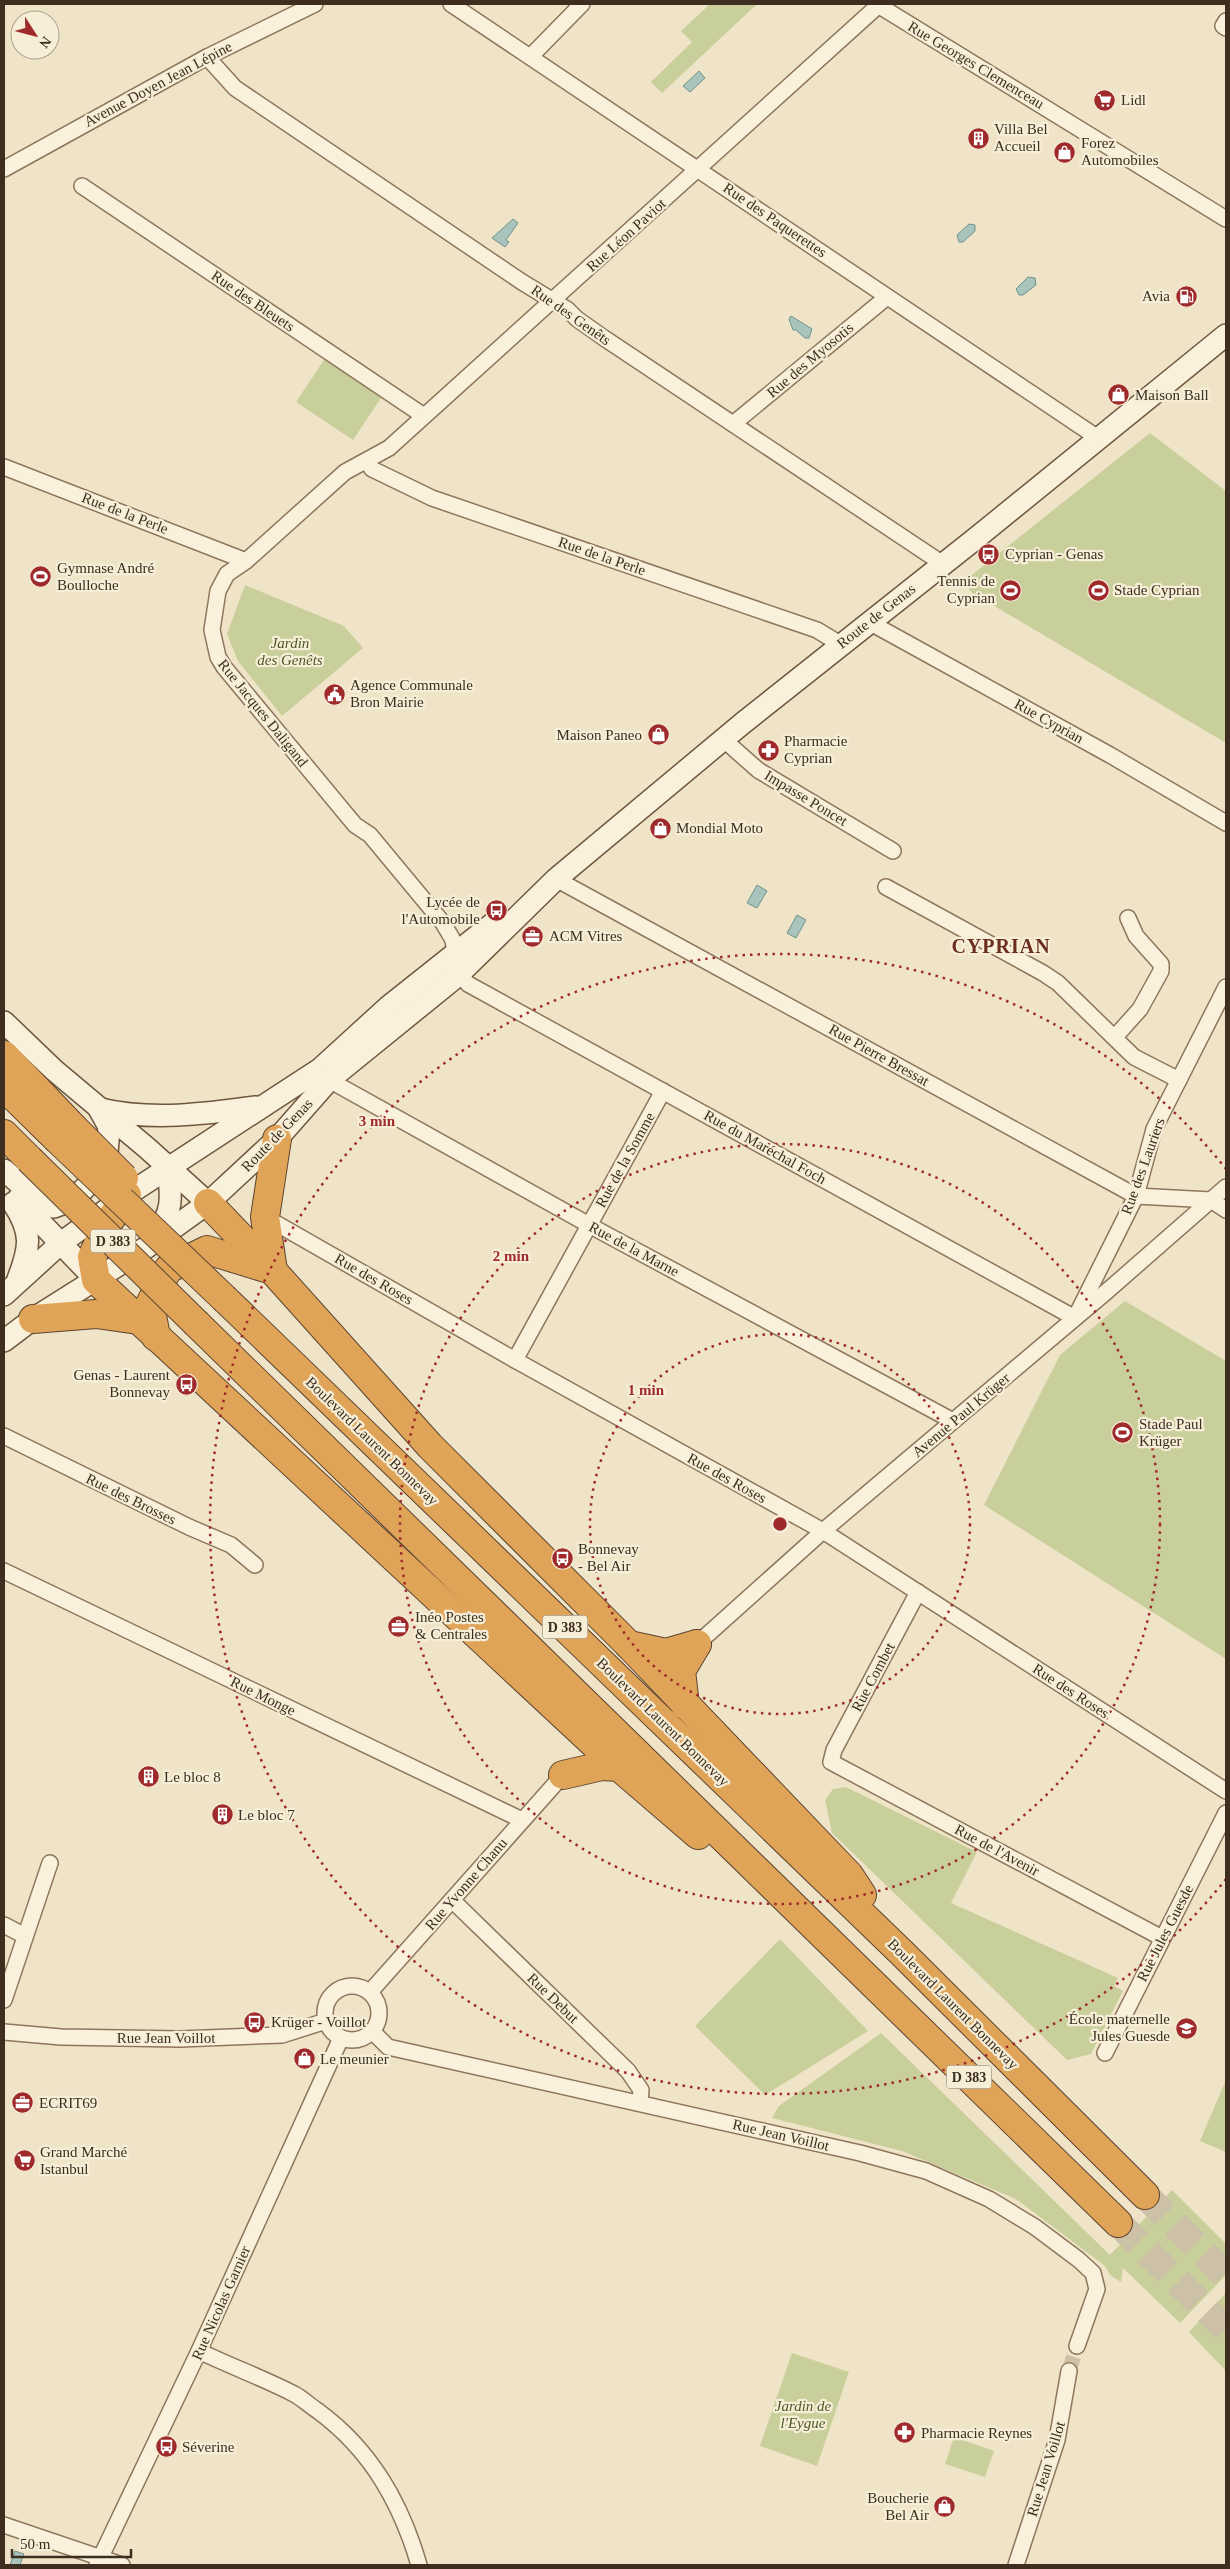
<svg xmlns="http://www.w3.org/2000/svg" width="1230" height="2569" viewBox="0 0 1230 2569" font-family="'Times New Roman',serif">
	<style>
		.green { fill: #c9cf9b }
		.water { fill: #a9c4bc; stroke: #6f938a }
		.lines { fill: none; stroke-linecap: round; stroke-linejoin: round }
		.street-tunnel { stroke: #ccc0a6; stroke-width: 15; stroke-dasharray: 15 8; stroke-linecap: butt }
		.highway-tunnel { stroke: #ccc0a6; stroke-width: 28; stroke-dasharray: 28 14; stroke-linecap: butt }
		.street-casing { stroke: #8d765c; stroke-width: 18 }
		.secondary-casing { stroke: #6f573f; stroke-width: 24 }
		.highway-casing { stroke: #5b4430; stroke-width: 30 }
		.street { stroke: #faf1dc; stroke-width: 15 }
		.secondary { stroke: #faf1dc; stroke-width: 21 }
		.highway { stroke: #e0a458; stroke-width: 28 }
		.highway-bridge-casing { stroke: #5b4430; stroke-width: 30; stroke-linecap: butt }
		.highway-bridge { stroke: #e0a458; stroke-width: 28 }
		.ring { fill: none; stroke: #9e2a2b; stroke-width: 2.5; stroke-dasharray: 2.5 5 }
		.labels { text-anchor: middle; stroke-width: 4.5; stroke-linejoin: round; paint-order: stroke }
		.shield { fill: #f7eed8; stroke: #756857; stroke-width: 1 }
		.shield-label { font-size: 14px; font-weight: bold; fill: #3d2e20 }
		.street-label { font-size: 15px; fill: #3d2e20; stroke: #f7eed8 }
		.poi-label { font-size: 15px; fill: #3d2e20; stroke: #f7eed8; text-anchor: start }
		.park-label { font-size: 15px; font-style: italic; fill: #4d5a26; stroke: #f7eed8 }
		.district-label { font-size: 20px; font-weight: bold; letter-spacing: 1px; fill: #6b2e1e; stroke: #f7eed8 }
		.centre { fill: #9e2a2b; stroke: #f7eed8; stroke-width: 2.5 }
		.ring-label { font-size: 15px; text-anchor: middle; font-weight: bold; fill: #9e2a2b; stroke: #f7eed8; stroke-width: 4.5; stroke-linejoin: round; paint-order: stroke }
	</style>
	<rect width="100%" height="100%" fill="#f0e4c8"/>
	<!-- green -->
	<g class="green">
		<path d="M 710,4 L 757,4 L 662,93 L 651,82 L 692,42 L 681,31 Z"/>
		<path d="M 326,357 L 383,395 L 353,440 L 296,402 Z"/>
		<path d="M 1150,433 L 1226,491 L 1226,743 L 981,598 L 978,600 L 963,582 Z"/>
		<path d="M 245,585 L 344,626 L 363,648 L 282,716 L 238,661 L 227,634 Z"/>
		<path d="M 1125,1301 L 1226,1361 L 1226,1659 L 984,1505 L 1060,1355 Z"/>
		<path d="M 846,1787 L 977,1852 L 951,1903 L 1118,1978 L 1114,1986 L 1123,1991 L 1091,2054 L 1067,2060 L 832,1833 L 825,1800 L 833,1789 Z"/>
		<path d="M 780,1939 L 868,2031 L 765,2095 L 695,2026 Z"/>
		<path d="M 881,2033 L 1110,2255 L 1172,2190 L 1226,2244 L 1226,2275 L 1180,2323 L 1123,2268 L 1121,2282 L 1111,2276 L 1105,2266 L 1016,2199 L 902,2151 L 772,2118 L 779,2106 Z"/>
		<path d="M 1225,2082 L 1226,2083 L 1226,2152 L 1200,2141 Z"/>
		<path d="M 1226,2293 L 1226,2371 L 1189,2332 Z"/>
		<path d="M 792,2353 L 849,2372 L 817,2466 L 760,2446 Z"/>
		<path d="M 954,2437 L 994,2451 L 985,2477 L 945,2464 Z"/>
	</g>
	<!-- water -->
	<g class="water">
		<path d="M 699,71 L 705,78 L 690,92 L 683,86 Z"/>
		<path d="M 513,219 L 518,223 L 506,240 L 509,242 L 505,247 L 492,238 Z"/>
		<path d="M 969,224 L 975,225 L 975,231 L 963,242 L 959,242 L 957,235 Z"/>
		<path d="M 1028,277 L 1035,278 L 1036,285 L 1023,295 L 1019,295 L 1016,289 Z"/>
		<path d="M 791,316 L 812,329 L 809,338 L 805,338 L 796,330 L 793,330 L 789,319 Z"/>
		<path d="M 757,885 L 767,891 L 757,908 L 747,903 Z"/>
		<path d="M 797,915 L 806,920 L 796,938 L 787,933 Z"/>
		<path d="M 15,2551 L 24,2554 L 20,2565 L 10,2565 Z"/>
	</g>
	<g class="lines">
		<!-- street-tunnel -->
		<path class="street-tunnel" d="M 1069,2371 L 1077,2346"/>
		<!-- highway-tunnel -->
		<g class="highway-tunnel">
			<path d="M 1145,2195 L 1226,2276"/>
			<path d="M 1118,2223 L 1226,2329"/>
		</g>
		<defs>
			<g id="street">
				<path d="M 451,4 L 1098,438"/>
				<path d="M 878,5 L 1226,219"/>
				<path d="M 1226,21 L 1223,26 L 1226,28"/>
				<path d="M 531,56 L 582,4"/>
				<path d="M 207,57 L 235,88 L 522,282 L 568,310 L 577,319 L 604,338 L 943,564"/>
				<path d="M 4,169 L 207,57 L 315,4"/>
				<path d="M 82,186 L 424,416"/>
				<path d="M 733,424 L 887,297"/>
				<path d="M 367,461 L 372,469 L 432,498 L 817,630 L 840,644"/>
				<path d="M 4,467 L 246,561"/>
				<path d="M 869,622 L 1110,755 L 1226,823"/>
				<path d="M 723,739 L 758,770 L 893,851"/>
				<path d="M 556,879 L 1136,1196 L 1211,1200 L 1226,1210"/>
				<path d="M 886,887 L 1043,973 L 1058,983 L 1134,1057 L 1179,1080"/>
				<path d="M 455,953 L 453,940 L 443,923 L 370,835 L 355,825 L 224,667 L 218,657 L 212,630 L 218,591 L 227,574 L 246,561 L 345,472 L 389,448 L 880,4"/>
				<path d="M 462,970 L 463,978 L 468,984 L 1075,1318 L 1136,1196 L 1154,1129 L 1226,987"/>
				<path d="M 1115,1037 L 1140,1009 L 1161,971 L 1161,964 L 1136,936 L 1128,918"/>
				<path d="M 325,1074 L 329,1080 L 600,1231 L 953,1421"/>
				<path d="M 265,1217 L 515,1360 L 823,1531 L 1226,1791"/>
				<path d="M 515,1360 L 663,1091"/>
				<path d="M 4,1436 L 189,1527 L 231,1545 L 255,1565"/>
				<path d="M 4,1571 L 522,1820"/>
				<path d="M 918,1592 L 834,1750 L 831,1762 L 1162,1938"/>
				<path d="M 697,1644 L 823,1531 L 1106,1292 L 1226,1187"/>
				<path d="M 452,1900 L 628,2071 L 641,2090 L 640,2103"/>
				<path d="M 4,1925 L 25,1936"/>
				<circle cx="352" cy="2013" r="27"/>
				<path d="M 370,1992 L 563,1775"/>
				<path d="M 4,2000 L 50,1863"/>
				<path d="M 4,2032 L 61,2037 L 180,2039 L 282,2035 L 326,2021"/>
				<path d="M 373,2032 L 388,2047 L 860,2153 L 926,2171 L 989,2199 L 1035,2227 L 1079,2260 L 1093,2273 L 1097,2289 L 1077,2346"/>
				<path d="M 1105,2053 L 1226,1813"/>
				<path d="M 199,2351 C 230,2366 263,2378 294,2394 C 302,2398 310,2406 318,2411 C 371,2450 401,2503 419,2565"/>
				<path d="M 4,2525 L 122,2565"/>
				<path d="M 97,2565 L 199,2351 L 341,2038"/>
				<path d="M 1016,2565 L 1057,2440 L 1069,2371"/>
			</g>
			<g id="secondary">
				<path d="M 4,1022 L 54,1070 L 147,1148 L 208,1203"/>
				<path d="M 100,1109 C 150,1121 206,1114 256,1107"/>
				<path d="M 4,1170 L 45,1206 L 54,1207 L 62,1204 L 83,1190 L 99,1172 L 107,1154 L 109,1127 L 99,1109"/>
				<path d="M 18,1199 L 96,1280"/>
				<path d="M 13,1203 C 33,1233 30,1248 18,1279"/>
				<path d="M 154,1238 C 173,1212 172,1199 168,1168"/>
				<path d="M 4,1295 L 61,1243 L 127,1195 L 320,1069 L 388,1007 L 495,922"/>
				<path d="M 4,1341 L 33,1319 L 147,1247 L 208,1203 L 277,1139 L 329,1080 L 456,977 L 556,879 L 743,723 L 975,539 L 1226,335"/>
			</g>
			<g id="highway">
				<path d="M 4,1055 L 72,1126"/>
				<path d="M 4,1087 L 56,1138"/>
				<path d="M 4,1134 L 29,1159"/>
				<path d="M 127,1195 L 108,1223 L 92,1257 L 96,1280 L 619,1767 L 698,1835"/>
				<path d="M 208,1203 L 273,1271 L 430,1446 L 629,1645 L 849,1875 L 862,1895"/>
				<path d="M 273,1271 L 265,1217 L 277,1139"/>
				<path d="M 226,1300 L 903,1954 L 1145,2195"/>
				<path d="M 33,1319 L 96,1314 L 138,1320"/>
				<path d="M 197,1324 L 1118,2223"/>
				<path d="M 156,1337 L 150,1304 L 168,1269 L 207,1250 L 272,1270"/>
				<path d="M 629,1645 L 666,1653 L 697,1644"/>
				<path d="M 685,1705 L 681,1671 L 697,1644"/>
				<path d="M 563,1775 L 602,1766 L 619,1767"/>
			</g>
		</defs>
		<!-- street casing -->
		<use href="#street" class="street-casing"/>
		<!-- secondary casing -->
		<use href="#secondary" class="secondary-casing"/>
		<!-- highway casing -->
		<use href="#highway" class="highway-casing"/>
		<!-- street -->
		<use href="#street" class="street"/>
		<!-- secondary -->
		<use href="#secondary" class="secondary"/>
		<!-- highway -->
		<use href="#highway" class="highway"/>
		<defs>
			<g id="highway-bridge">
				<path d="M 72,1126 L 124,1178"/>
				<path d="M 56,1138 L 226,1300"/>
				<path d="M 29,1159 L 197,1324"/>
			</g>
		</defs>
		<!-- highway-bridge casing -->
		<use href="#highway-bridge" class="highway-bridge-casing"/>
		<!-- highway-bridge -->
		<use href="#highway-bridge" class="highway-bridge"/>
	</g>
	<!-- distance rings -->
	<g class="ring">
		<circle cx="780" cy="1524" r="190"/>
		<circle cx="780" cy="1524" r="380"/>
		<path d="M1226 1879A570 570 0 1 1 1226 1169"/>
	</g>
	<!-- icons -->
	<defs>
		<symbol id="supermarket-disc" viewBox="-11 -11 22 22"><circle r="9.5" fill="#9e2a2b" stroke="#f7eed8"/><path d="M-6-5.5h2.5l.6 2H6L4.5 2H-2.5L-4.4-4H-6ZM-1.5 3.2a1.3 1.3 0 1 0 .1 0ZM3 3.2a1.3 1.3 0 1 0 .1 0Z" fill="#fff"/></symbol>
		<symbol id="building-disc" viewBox="-11 -11 22 22"><circle r="9.5" fill="#9e2a2b" stroke="#f7eed8"/><path d="M-4-6H4V6H1V3H-1V6H-4ZM-2.5-4.3h1.7v1.8h-1.7ZM.8-4.3h1.7v1.8H.8ZM-2.5-1h1.7V.8h-1.7ZM.8-1h1.7V.8H.8Z" fill="#fff"/></symbol>
		<symbol id="shop-disc" viewBox="-11 -11 22 22"><circle r="9.5" fill="#9e2a2b" stroke="#f7eed8"/><path d="M-5-2.5h2.3a2.7 3.5 0 0 1 5.4 0H5L5.5 6h-11ZM-1.5-2.5h3a1.5 2.3 0 0 0-3 0Z" fill="#fff"/></symbol>
		<symbol id="fuel-disc" viewBox="-11 -11 22 22"><circle r="9.5" fill="#9e2a2b" stroke="#f7eed8"/><path d="M-5.5-6h7V0h2V4h1.3V-2.5L3-4.5l.8-.8L6-3V5H2.5V1h-1V6h-7ZM-4.2-4.7v3.2H.2V-4.7Z" fill="#fff"/></symbol>
		<symbol id="bus-disc" viewBox="-11 -11 22 22"><circle r="9.5" fill="#9e2a2b" stroke="#f7eed8"/><path d="M-5-6H5V4H4V6H2V4H-2V6H-4V4H-5ZM-3.5-4V0h7V-4ZM-3.5 1.2v1.5H-2V1.2ZM2 1.2v1.5H3.5V1.2Z" fill="#fff"/></symbol>
		<symbol id="stadium-disc" viewBox="-11 -11 22 22"><circle r="9.5" fill="#9e2a2b" stroke="#f7eed8"/><path d="M0-5a6.5 5 0 1 0 0 10a6.5 5 0 1 0 0-10ZM-3.5-1.8h7v3.6h-7Z" fill="#fff"/></symbol>
		<symbol id="civic-disc" viewBox="-11 -11 22 22"><circle r="9.5" fill="#9e2a2b" stroke="#f7eed8"/><path d="M-.6-6.5H3V-4.5H.6V-3L4-1V1h2V6H-6V1h2V-1L-.6-3ZM-1.2 2.5V6h2.4V2.5Z" fill="#fff"/></symbol>
		<symbol id="pharmacy-disc" viewBox="-11 -11 22 22"><circle r="9.5" fill="#9e2a2b" stroke="#f7eed8"/><path d="M-2-6h4v4h4v4h-4v4h-4v-4h-4v-4h4Z" fill="#fff"/></symbol>
		<symbol id="office-disc" viewBox="-11 -11 22 22"><circle r="9.5" fill="#9e2a2b" stroke="#f7eed8"/><path d="M-6-3h4V-5.5h4V-3h4V5H-6ZM-1-4.5V-3h2v-1.5ZM-6 0V1H6V0Z" fill="#fff"/></symbol>
		<symbol id="school-disc" viewBox="-11 -11 22 22"><circle r="9.5" fill="#9e2a2b" stroke="#f7eed8"/><path d="M0-5L7-2L0 1L-7-2ZM-4 1L0 2.5L4 1V4Q0 6-4 4Z" fill="#fff"/></symbol>
	</defs>
	<g fill-rule="evenodd">
		<use href="#supermarket-disc" x="1092" y="88" width="25" height="25"/>
		<use href="#building-disc" x="966" y="126" width="25" height="25"/>
		<use href="#shop-disc" x="1052" y="140" width="25" height="25"/>
		<use href="#fuel-disc" x="1174" y="284" width="25" height="25"/>
		<use href="#shop-disc" x="1106" y="382" width="25" height="25"/>
		<use href="#bus-disc" x="976" y="542" width="25" height="25"/>
		<use href="#stadium-disc" x="28" y="564" width="25" height="25"/>
		<use href="#stadium-disc" x="998" y="578" width="25" height="25"/>
		<use href="#stadium-disc" x="1086" y="578" width="25" height="25"/>
		<use href="#civic-disc" x="322" y="682" width="25" height="25"/>
		<use href="#shop-disc" x="646" y="722" width="25" height="25"/>
		<use href="#pharmacy-disc" x="756" y="738" width="25" height="25"/>
		<use href="#shop-disc" x="648" y="816" width="25" height="25"/>
		<use href="#bus-disc" x="484" y="898" width="25" height="25"/>
		<use href="#office-disc" x="520" y="924" width="25" height="25"/>
		<use href="#bus-disc" x="174" y="1372" width="25" height="25"/>
		<use href="#stadium-disc" x="1110" y="1420" width="25" height="25"/>
		<use href="#bus-disc" x="550" y="1546" width="25" height="25"/>
		<use href="#office-disc" x="386" y="1614" width="25" height="25"/>
		<use href="#building-disc" x="136" y="1764" width="25" height="25"/>
		<use href="#building-disc" x="210" y="1802" width="25" height="25"/>
		<use href="#bus-disc" x="242" y="2010" width="25" height="25"/>
		<use href="#school-disc" x="1174" y="2016" width="25" height="25"/>
		<use href="#shop-disc" x="292" y="2046" width="25" height="25"/>
		<use href="#office-disc" x="10" y="2090" width="25" height="25"/>
		<use href="#supermarket-disc" x="12" y="2148" width="25" height="25"/>
		<use href="#pharmacy-disc" x="892" y="2420" width="25" height="25"/>
		<use href="#bus-disc" x="154" y="2434" width="25" height="25"/>
		<use href="#shop-disc" x="932" y="2494" width="25" height="25"/>
	</g>
	<g class="labels">
		<!-- shield labels -->
		<g class="shield">
			<rect x="90.5" y="1229.5" width="45" height="23" rx="4"/>
			<rect x="542.5" y="1615.5" width="45" height="23" rx="4"/>
			<rect x="946.5" y="2065.5" width="45" height="23" rx="4"/>
		</g>
		<g class="shield-label">
			<text x="113" y="1246">D 383</text>
			<text x="565" y="1632">D 383</text>
			<text x="969" y="2082">D 383</text>
		</g>
		<!-- street labels -->
		<g class="street-label">
			<text transform="translate(976 65) rotate(31)" y="5">Rue Georges Clemenceau</text>
			<text transform="translate(158 84) rotate(-28)" y="5">Avenue Doyen Jean Lépine</text>
			<text transform="translate(775 220) rotate(34)" y="5">Rue des Paquerettes</text>
			<text transform="translate(626 235) rotate(-42)" y="5">Rue Léon Paviot</text>
			<text transform="translate(253 301) rotate(34)" y="5">Rue des Bleuets</text>
			<text transform="translate(571 315) rotate(35)" y="5">Rue des Genêts</text>
			<text transform="translate(810 360) rotate(-40)" y="5">Rue des Myosotis</text>
			<text transform="translate(125 513) rotate(21)" y="5">Rue de la Perle</text>
			<text transform="translate(602 556) rotate(19)" y="5">Rue de la Perle</text>
			<text transform="translate(876 616) rotate(-38)" y="5">Route de Genas</text>
			<text transform="translate(263 713) rotate(51)" y="5">Rue Jacques Daligand</text>
			<text transform="translate(1049 721) rotate(29)" y="5">Rue Cyprian</text>
			<text transform="translate(806 798) rotate(31)" y="5">Impasse Poncet</text>
			<text transform="translate(879 1055) rotate(29)" y="5">Rue Pierre Bressat</text>
			<text transform="translate(277 1135) rotate(-46)" y="5">Route de Genas</text>
			<text transform="translate(765 1147) rotate(29)" y="5">Rue du Maréchal Foch</text>
			<text transform="translate(625 1160) rotate(-61)" y="5">Rue de la Somme</text>
			<text transform="translate(1143 1166) rotate(-70)" y="5">Rue des Lauriers</text>
			<text transform="translate(634 1249) rotate(28)" y="5">Rue de la Marne</text>
			<text transform="translate(374 1279) rotate(30)" y="5">Rue des Roses</text>
			<text transform="translate(961 1415) rotate(-40)" y="5">Avenue Paul Krüger</text>
			<text transform="translate(372 1441) rotate(44)" y="5">Boulevard Laurent Bonnevay</text>
			<text transform="translate(727 1478) rotate(29)" y="5">Rue des Roses</text>
			<text transform="translate(131 1499) rotate(26)" y="5">Rue des Brosses</text>
			<text transform="translate(873 1677) rotate(-62)" y="5">Rue Combet</text>
			<text transform="translate(1071 1691) rotate(33)" y="5">Rue des Roses</text>
			<text transform="translate(263 1696) rotate(26)" y="5">Rue Monge</text>
			<text transform="translate(663 1722) rotate(44)" y="5">Boulevard Laurent Bonnevay</text>
			<text transform="translate(997 1850) rotate(28)" y="5">Rue de l'Avenir</text>
			<text transform="translate(466 1884) rotate(-49)" y="5">Rue Yvonne Chanu</text>
			<text transform="translate(1165 1933) rotate(-63)" y="5">Rue Jules Guesde</text>
			<text transform="translate(553 1998) rotate(44)" y="5">Rue Debut</text>
			<text transform="translate(953 2004) rotate(45)" y="5">Boulevard Laurent Bonnevay</text>
			<text x="166" y="2043">Rue Jean Voillot</text>
			<text transform="translate(781 2135) rotate(13)" y="5">Rue Jean Voillot</text>
			<text transform="translate(221 2303) rotate(-66)" y="5">Rue Nicolas Garnier</text>
			<text transform="translate(1046 2469) rotate(-73)" y="5">Rue Jean Voillot</text>
		</g>
		<!-- poi labels -->
		<g class="poi-label">
			<text x="1121" y="105">Lidl</text>
			<text x="994" y="134">Villa Bel<tspan x="994" dy="17">Accueil</tspan></text>
			<text x="1081" y="148">Forez<tspan x="1081" dy="17">Automobiles</tspan></text>
			<text x="1170" y="301" text-anchor="end">Avia</text>
			<text x="1135" y="400">Maison Ball</text>
			<text x="1005" y="559">Cyprian - Genas</text>
			<text x="57" y="573">Gymnase André<tspan x="57" dy="17">Boulloche</tspan></text>
			<text x="995" y="586" text-anchor="end">Tennis de<tspan x="995" dy="17">Cyprian</tspan></text>
			<text x="1114" y="595">Stade Cyprian</text>
			<text x="350" y="690">Agence Communale<tspan x="350" dy="17">Bron Mairie</tspan></text>
			<text x="642" y="740" text-anchor="end">Maison Paneo</text>
			<text x="784" y="746">Pharmacie<tspan x="784" dy="17">Cyprian</tspan></text>
			<text x="676" y="833">Mondial Moto</text>
			<text x="480" y="907" text-anchor="end">Lycée de<tspan x="480" dy="17">l'Automobile</tspan></text>
			<text x="549" y="941">ACM Vitres</text>
			<text x="170" y="1380" text-anchor="end">Genas - Laurent<tspan x="170" dy="17">Bonnevay</tspan></text>
			<text x="1139" y="1429">Stade Paul<tspan x="1139" dy="17">Krüger</tspan></text>
			<text x="578" y="1554">Bonnevay<tspan x="578" dy="17">- Bel Air</tspan></text>
			<text x="415" y="1622">Inéo Postes<tspan x="415" dy="17">&amp; Centrales</tspan></text>
			<text x="164" y="1782">Le bloc 8</text>
			<text x="238" y="1820">Le bloc 7</text>
			<text x="1170" y="2024" text-anchor="end">École maternelle<tspan x="1170" dy="17">Jules Guesde</tspan></text>
			<text x="271" y="2027">Krüger - Voillot</text>
			<text x="320" y="2064">Le meunier</text>
			<text x="39" y="2108">ECRIT69</text>
			<text x="40" y="2157">Grand Marché<tspan x="40" dy="17">Istanbul</tspan></text>
			<text x="921" y="2438">Pharmacie Reynes</text>
			<text x="182" y="2452">Séverine</text>
			<text x="929" y="2503" text-anchor="end">Boucherie<tspan x="929" dy="17">Bel Air</tspan></text>
		</g>
		<!-- park labels -->
		<g class="park-label">
			<text x="290" y="648">Jardin<tspan x="290" dy="17">des Genêts</tspan></text>
			<text x="803" y="2411">Jardin de<tspan x="803" dy="17">l'Eygue</tspan></text>
		</g>
		<!-- district labels -->
		<g class="district-label">
			<text x="1001" y="953">CYPRIAN</text>
		</g>
	</g>
	<circle cx="780" cy="1524" r="8" class="centre"/>
	<g class="ring-label">
		<text x="377" y="1126">3 min</text>
		<text x="511" y="1261">2 min</text>
		<text x="646" y="1395">1 min</text>
	</g>
	<!-- border -->
	<rect width="1230" height="2569" fill="none" stroke="#3d2e20" stroke-width="10"/>
	<!-- north arrow -->
	<g transform="translate(35 35) rotate(126)"><circle r="24" fill="#f7eed8" stroke="#ada18e"/>
	<path d="M0-4L9 19L0 12L-9 19Z" fill="#9e2a2b"/>
	<text y="-8" font-size="14" font-weight="bold" text-anchor="middle" fill="#3d2e20">N</text>
	</g>
	<!-- scale -->
	<path d="M12 2549v8h119v-8" fill="none" stroke="#3d2e20" stroke-width="2.5"/>
	<text x="20" y="2549" font-size="15" fill="#3d2e20" stroke="#f7eed8" stroke-width="4" paint-order="stroke">50 m</text>
</svg>
